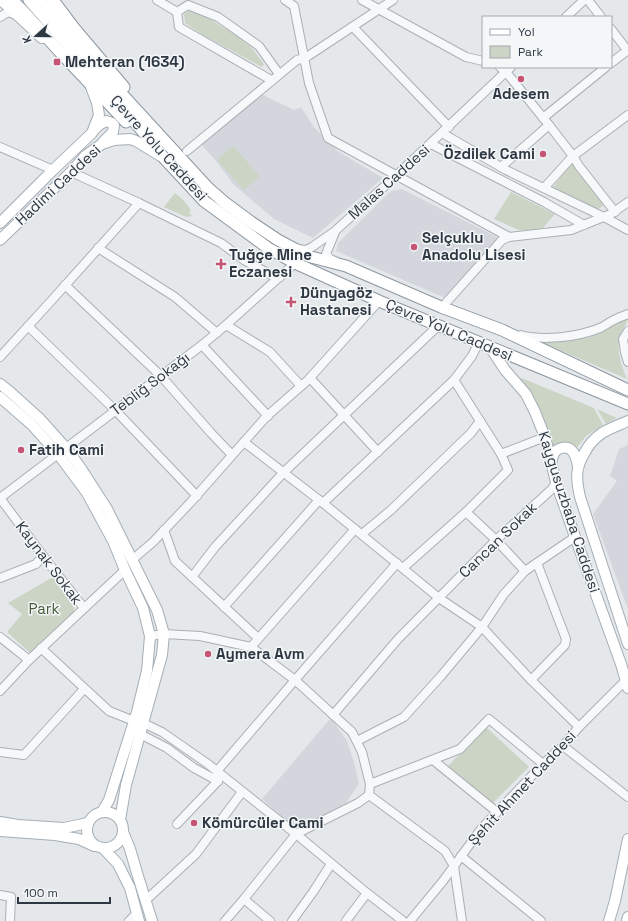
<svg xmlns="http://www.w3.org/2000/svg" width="628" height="921" viewBox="0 0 628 921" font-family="'Space Grotesk',sans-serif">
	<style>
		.built { fill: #d3d7dd }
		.green { fill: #ccd4c6 }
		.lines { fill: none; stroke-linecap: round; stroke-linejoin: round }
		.minor-casing { stroke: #a9b0b5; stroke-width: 10 }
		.major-casing { stroke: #a4aeb6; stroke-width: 12 }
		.highway-casing { stroke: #8d97a1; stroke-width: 13 }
		.minor { stroke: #f7f8fa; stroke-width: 8 }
		.major { stroke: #fff; stroke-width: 10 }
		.highway { stroke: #fff; stroke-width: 11 }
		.poi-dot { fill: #c65474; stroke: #f4f6f8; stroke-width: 1.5 }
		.labels { text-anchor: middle; stroke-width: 3; stroke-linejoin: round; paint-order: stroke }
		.poi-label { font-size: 15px; font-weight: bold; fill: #2d3843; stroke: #f4f6f8; text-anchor: start }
		.street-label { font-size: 15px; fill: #2d3843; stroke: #f4f6f8 }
		.park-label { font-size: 15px; fill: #465d3b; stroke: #f4f6f8 }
	</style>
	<rect width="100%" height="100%" fill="#e4e8eb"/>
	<!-- built -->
	<g class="built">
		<path d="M 259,93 L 294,110 L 301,107 L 314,127 L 339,152 L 383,178 L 313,238 L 274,219 L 233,184 L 217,162 L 199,142 Z"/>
		<path d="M 402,189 L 499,238 L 445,298 L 336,251 L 338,243 L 391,191 Z"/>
		<path d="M 628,445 L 628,609 L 593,514 L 617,481 L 610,476 L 619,449 Z"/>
		<path d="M 329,720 L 333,721 L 347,741 L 354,762 L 359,784 L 346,803 L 303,827 L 295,828 L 262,799 Z"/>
	</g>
	<!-- green -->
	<g class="green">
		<path d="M 189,11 L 208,18 L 234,34 L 252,48 L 264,64 L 262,67 L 203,35 L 185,23 L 184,14 Z"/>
		<path d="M 233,146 L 260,176 L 244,190 L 217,160 Z"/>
		<path d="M 573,162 L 606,204 L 595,211 L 553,187 Z"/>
		<path d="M 511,192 L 555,214 L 543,228 L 536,230 L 519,230 L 494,219 Z"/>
		<path d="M 175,193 C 182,198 186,203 191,210 L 189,212 L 192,216 L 186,217 L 164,207 Z"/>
		<path d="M 628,318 C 627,324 622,329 620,335 C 616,350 621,366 627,379 L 541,342 L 552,342 L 587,338 L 598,334 Z"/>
		<path d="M 519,377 L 594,408 L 603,425 L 586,436 L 576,449 C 566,443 563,441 553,447 L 539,410 L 529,390 Z"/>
		<path d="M 597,409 L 617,418 L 606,424 Z"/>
		<path d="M 53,577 L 74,608 L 74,612 L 30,653 L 7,632 L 22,614 L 8,603 Z"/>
		<path d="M 486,727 L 529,767 L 491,805 L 446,768 Z"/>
	</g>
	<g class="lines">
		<defs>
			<g id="minor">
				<path d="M 157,0 L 177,12 L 188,5 L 218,17 L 259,46 L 279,74"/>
				<path d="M 285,0 L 294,6 L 309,83 L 328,138 L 509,237 L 571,230 L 611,214 L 628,202"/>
				<path d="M 362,0 L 466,57 L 483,61"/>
				<path d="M 588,0 L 601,17"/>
				<path d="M 177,12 L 179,27 L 271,80"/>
				<path d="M 0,17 L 8,12 L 16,15"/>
				<path d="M 566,17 L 584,0"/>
				<path d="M 353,27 L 449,127"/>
				<path d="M 611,29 L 628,51"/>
				<path d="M 611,63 L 628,50"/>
				<path d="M 500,67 L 506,72 L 549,125 L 501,167"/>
				<path d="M 543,118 L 606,67"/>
				<path d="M 549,125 L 573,156 L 579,166 L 615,212"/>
				<path d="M 442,133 L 506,170 L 604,217 L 628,230"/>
				<path d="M 431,144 L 544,202 L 584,225"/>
				<path d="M 0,147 L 53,170"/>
				<path d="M 187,151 L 297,60 L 305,58 L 393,0"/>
				<path d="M 71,172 L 139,203 L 221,243 L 244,260 L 273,276 L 280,277"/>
				<path d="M 544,188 L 573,156 L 628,115"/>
				<path d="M 335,232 L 326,254 L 330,259 L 335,261"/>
				<path d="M 98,248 L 175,297 L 217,333"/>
				<path d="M 298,249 L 306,250 L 312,247 L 335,231 L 397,175 L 511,67"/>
				<path d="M 65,285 L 161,376 L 211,433 L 232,455"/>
				<path d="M 441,307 L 445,304 L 502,240 L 509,237"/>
				<path d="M 226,325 L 270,352 L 301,386"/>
				<path d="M 28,326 L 115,410 L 197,496"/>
				<path d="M 628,331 L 623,339 L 625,352 L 628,362"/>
				<path d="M 521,335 C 544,341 578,337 600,328 C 605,326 609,322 614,320 C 618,318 623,316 628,314"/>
				<path d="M 202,345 L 268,416"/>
				<path d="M 0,357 L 52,300 L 139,203"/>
				<path d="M 310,378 L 378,452"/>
				<path d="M 244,442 L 323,503 L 439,598 L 482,627 L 531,680 L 579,727"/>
				<path d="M 501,454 L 545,437"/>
				<path d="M 0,498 L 202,345 L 226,325 L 295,263"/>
				<path d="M 0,498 L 43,556 L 84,608"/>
				<path d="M 323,503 L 454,380 L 472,356 L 479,342"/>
				<path d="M 466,512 L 496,540 L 525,571"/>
				<path d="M 164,530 L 175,561 L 258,638"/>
				<path d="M 362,534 L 391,510 L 471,433 L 480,421"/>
				<path d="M 132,560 L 153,542 L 190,503 L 266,417 L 308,380 L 379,301"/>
				<path d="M 403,568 L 466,512 L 508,470 L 501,454 L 454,380"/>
				<path d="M 192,577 L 215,547 L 284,472 L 439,325"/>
				<path d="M 0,578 L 36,564 L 43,556"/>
				<path d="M 224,607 L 319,500"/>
				<path d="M 150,636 L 164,634 L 200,636 L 251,647 L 295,680 L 352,732 L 362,752 L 370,784 L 369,795 L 358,803 L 296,834 L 244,899 L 225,921"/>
				<path d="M 0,637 L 29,660"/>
				<path d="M 251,647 L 355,529"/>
				<path d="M 41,648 L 109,711 L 134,721"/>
				<path d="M 531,680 L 565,645 L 566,639 L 537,563"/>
				<path d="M 0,691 L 29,660 L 125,570"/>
				<path d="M 333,715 L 398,639 L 496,540 L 552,489 L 556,482"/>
				<path d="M 143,723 L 162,732 L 208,764 L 296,834 L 367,893 L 403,921"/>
				<path d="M 140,734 L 167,748 L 194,768 L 218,781"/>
				<path d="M 357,741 L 404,717 L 441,676 L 482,627 L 504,594 L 525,571 L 575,537"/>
				<path d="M 563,746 L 628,797"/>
				<path d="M 0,752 L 24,755 L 84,689"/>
				<path d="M 433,760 L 497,812"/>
				<path d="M 218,781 L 217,771 L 295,680 L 397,563"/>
				<path d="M 370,784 L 460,749 L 489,719 L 543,764"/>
				<path d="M 369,795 L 445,851 L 454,866 L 462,921"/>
				<path d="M 177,824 L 218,781"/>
				<path d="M 461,856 L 541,921"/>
				<path d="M 0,895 L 11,897 L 10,921"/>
				<path d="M 244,899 L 270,921"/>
				<path d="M 146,900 L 196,854 L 242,792"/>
				<path d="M 129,921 L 137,913"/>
				<path d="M 292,921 L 313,892 L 331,864"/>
				<path d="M 346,921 L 367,893"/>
				<path d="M 410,921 L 443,881 L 481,829 L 543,764 L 563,746 L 579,727 L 626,680"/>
			</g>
			<g id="major">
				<path d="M 1,0 L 42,38"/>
				<path d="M 94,130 L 99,125 L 106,121 L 112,123 L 114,125 L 113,132 L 103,142"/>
				<path d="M 0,223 L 53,170 L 92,133 L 97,120 L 99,115 L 97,103 L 91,87"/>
				<path d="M 0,240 L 71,172 L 85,156 L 102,144 L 114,140 L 130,139 L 136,141 L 162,157"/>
				<path d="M 490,347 L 505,370 L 526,394 L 535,412 L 545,437 L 556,482 L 573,531 L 621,664 L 628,688"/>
				<path d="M 0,384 L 9,391 L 40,419 L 66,448 L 80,467 L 107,509 L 157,610 L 164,634 L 162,655 L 126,785 L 120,820"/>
				<path d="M 0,397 L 32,425 L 58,454 L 87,493 L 113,541 L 125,570 L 143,608 L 150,636 L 147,671 L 137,712 L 109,800 L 102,812"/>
				<path d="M 628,421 C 619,425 610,428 602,433 C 595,438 589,444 585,452 C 575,468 576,479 580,497 L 628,644"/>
				<path d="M 551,463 C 552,460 552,458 553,456 C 555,448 567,444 573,452 C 576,456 577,461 578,466"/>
				<circle cx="105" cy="830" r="18"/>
				<path d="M 0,822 L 18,825 L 64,828 L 88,823"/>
				<path d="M 0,831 L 55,835 L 79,839 L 94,846"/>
				<path d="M 123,832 L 130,849 L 137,873 L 152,921"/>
				<path d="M 103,848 L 118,864 L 130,888 L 139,921"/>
				<path d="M 609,921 L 615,901 L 628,839"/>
				<path d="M 627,921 L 628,917"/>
			</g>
			<g id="highway">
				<path d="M 12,0 L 23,11 L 59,51 L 126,122"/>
				<path d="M 29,0 L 151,141 L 164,158 L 204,201 L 268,248 L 295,263 L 379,301 L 628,404"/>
				<path d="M 40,0 L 108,79 L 197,176 L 208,188 L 224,202 L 251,222 L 278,240 L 295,249 L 311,257 L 346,266 L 441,307 L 502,330 L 628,390"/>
				<path d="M 53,0 L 74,28 L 124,87"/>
			</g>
		</defs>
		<!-- minor casing -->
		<use href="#minor" class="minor-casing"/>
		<!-- major casing -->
		<use href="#major" class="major-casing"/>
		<!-- highway casing -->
		<use href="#highway" class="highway-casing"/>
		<!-- minor -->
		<use href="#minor" class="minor"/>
		<!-- major -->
		<use href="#major" class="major"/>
		<!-- highway -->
		<use href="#highway" class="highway"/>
	</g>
	<!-- markers -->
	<g class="poi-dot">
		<rect x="53" y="58" width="8" height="8" rx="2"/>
		<circle cx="521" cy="79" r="4"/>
		<circle cx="543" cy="154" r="4"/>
		<circle cx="414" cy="247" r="4"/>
		<path d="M219 258h4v4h4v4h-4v4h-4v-4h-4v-4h4z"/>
		<path d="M289 296h4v4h4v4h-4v4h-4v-4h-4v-4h4z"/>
		<circle cx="21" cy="450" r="4"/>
		<circle cx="208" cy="654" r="4"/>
		<circle cx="194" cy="823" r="4"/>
	</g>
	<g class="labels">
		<!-- poi labels -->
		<g class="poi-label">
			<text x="65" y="67">Mehteran (1634)</text>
			<text x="521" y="99" text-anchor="middle">Adesem</text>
			<text x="535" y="159" text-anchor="end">Özdilek Cami</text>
			<text x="422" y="243">Selçuklu<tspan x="422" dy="17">Anadolu Lisesi</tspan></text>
			<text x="229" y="260">Tuğçe Mine<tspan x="229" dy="17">Eczanesi</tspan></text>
			<text x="300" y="298">Dünyagöz<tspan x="300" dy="17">Hastanesi</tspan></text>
			<text x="29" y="455">Fatih Cami</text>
			<text x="216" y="659">Aymera Avm</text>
			<text x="202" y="828">Kömürcüler Cami</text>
		</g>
		<!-- street labels -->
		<g class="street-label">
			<text transform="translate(159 148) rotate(48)" y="5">Çevre Yolu Caddesi</text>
			<text transform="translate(389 182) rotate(-42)" y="5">Malas Caddesi</text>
			<text transform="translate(58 185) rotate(-43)" y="5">Hadimi Caddesi</text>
			<text transform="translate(449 330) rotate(23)" y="5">Çevre Yolu Caddesi</text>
			<text transform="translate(150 384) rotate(-37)" y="5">Tebliğ Sokağı</text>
			<text transform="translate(569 512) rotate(72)" y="5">Kaygusuzbaba Caddesi</text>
			<text transform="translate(498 540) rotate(-44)" y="5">Cancan Sokak</text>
			<text transform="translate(49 563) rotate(53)" y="5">Kaynak Sokak</text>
			<text transform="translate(522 788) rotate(-47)" y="5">Şehit Ahmet Caddesi</text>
		</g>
		<!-- park labels -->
		<g class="park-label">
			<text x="44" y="614">Park</text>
		</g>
	</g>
	<!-- legend -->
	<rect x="482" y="16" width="130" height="52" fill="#f4f6f8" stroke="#a4aab0"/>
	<rect x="490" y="29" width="20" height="6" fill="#ffffff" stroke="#a4aab0"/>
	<text x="518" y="36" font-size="12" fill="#2d3843">Yol</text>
	<rect x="490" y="46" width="20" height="12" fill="#ccd4c6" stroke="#a4aab0"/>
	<text x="518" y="56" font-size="12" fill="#2d3843">Park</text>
	<!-- north arrow -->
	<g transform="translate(36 36) rotate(249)" stroke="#f4f6f8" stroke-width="3" paint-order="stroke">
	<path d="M0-3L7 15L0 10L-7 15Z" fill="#2d3843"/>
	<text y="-6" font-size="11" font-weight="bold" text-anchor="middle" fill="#2d3843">K</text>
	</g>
	<!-- scale -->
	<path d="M18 897v6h92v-6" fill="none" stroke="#2d3843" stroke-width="2"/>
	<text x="24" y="897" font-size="12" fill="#2d3843" stroke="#f4f6f8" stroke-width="3" paint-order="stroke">100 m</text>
</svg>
